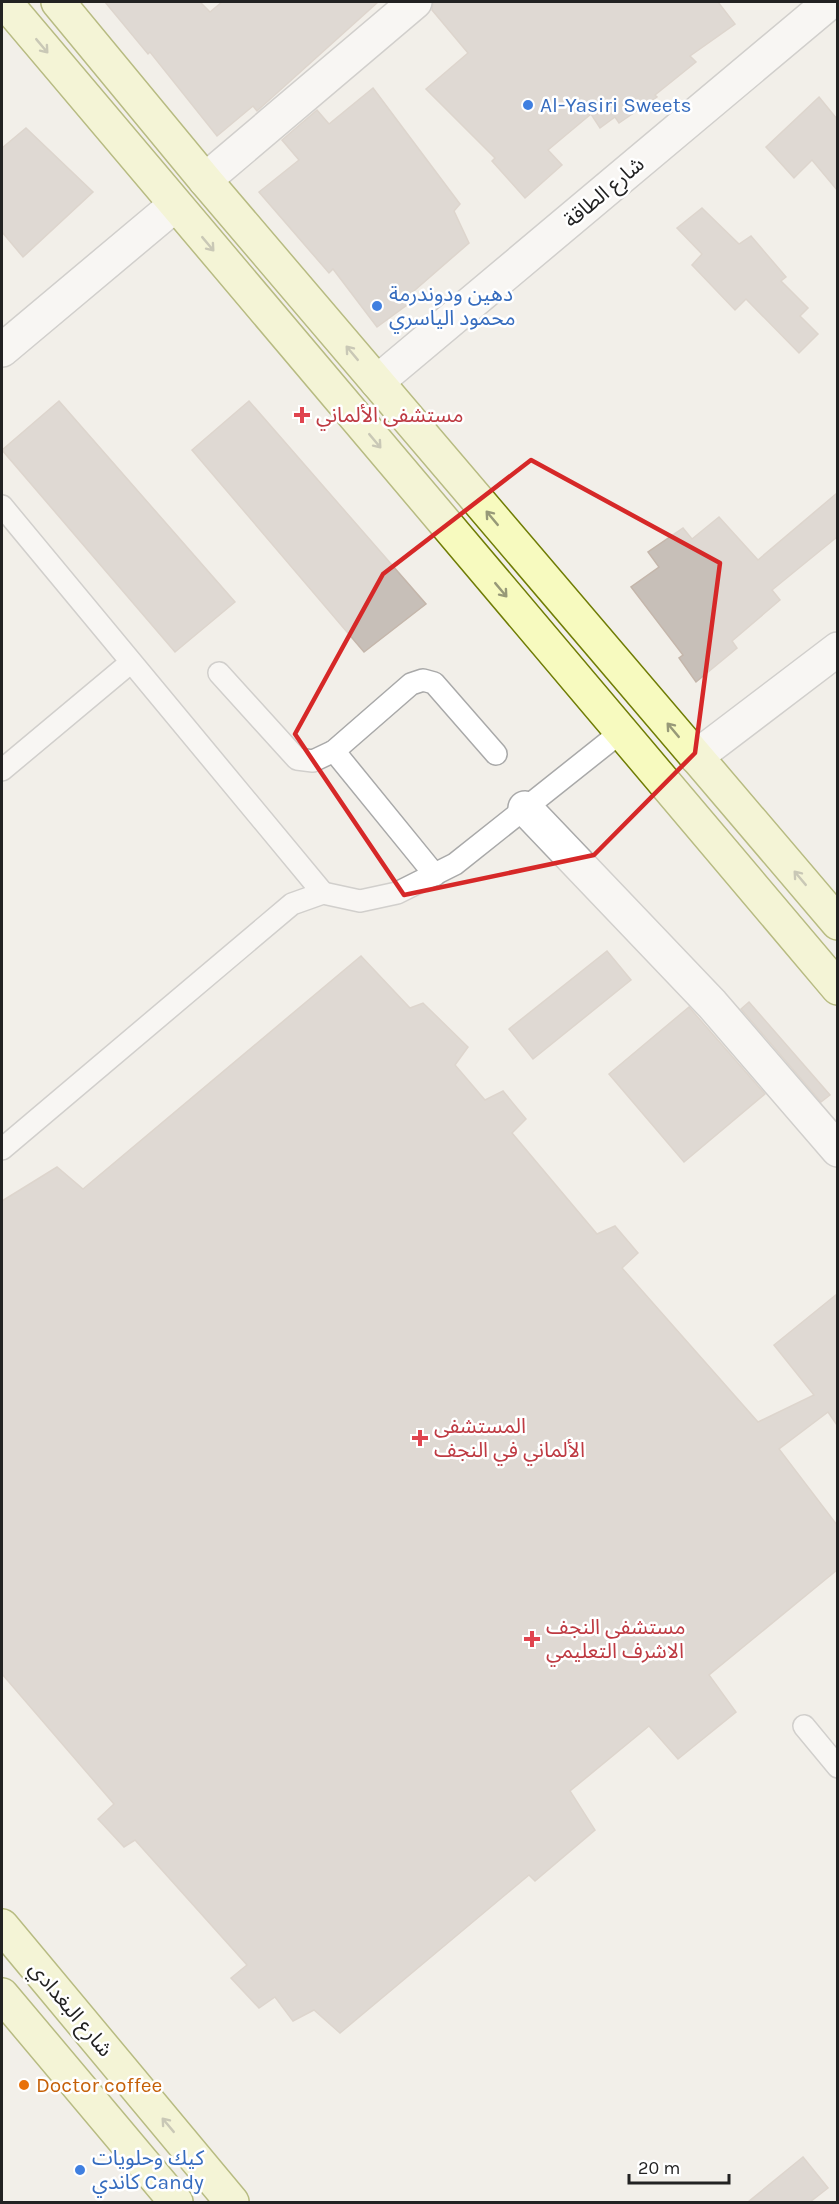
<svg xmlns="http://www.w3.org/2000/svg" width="839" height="2204" viewBox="0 0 839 2204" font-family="Karla,'Noto Sans Arabic',sans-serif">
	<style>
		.building { fill: #c7bfb8; stroke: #c4b6ab; stroke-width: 1.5 }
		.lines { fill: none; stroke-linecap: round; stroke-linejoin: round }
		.lane-casing { stroke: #a9a9a9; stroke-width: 24 }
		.street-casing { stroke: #a9a9a9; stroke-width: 36 }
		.secondary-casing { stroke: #707d05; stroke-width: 36 }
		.lane { stroke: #fff; stroke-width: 21 }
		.street { stroke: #fff; stroke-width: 33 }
		.secondary { stroke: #f7fabf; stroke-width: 33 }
		.oneway { stroke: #979978 }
		.marked { fill: none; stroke: #d62828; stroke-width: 4.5; stroke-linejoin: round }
		.shop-dot { fill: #3f7fe0; stroke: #fff; stroke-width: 2 }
		.health-dot { fill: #e0444e; stroke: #fff; stroke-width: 2 }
		.food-dot { fill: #e8710a; stroke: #fff; stroke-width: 2 }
		.labels { text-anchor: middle; stroke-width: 5; stroke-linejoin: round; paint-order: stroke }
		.shop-label { font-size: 21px; fill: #366cbe; stroke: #fff; text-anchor: start }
		.street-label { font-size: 21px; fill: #222; stroke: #fff }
		.health-label { font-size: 21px; fill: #be3a42; stroke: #fff; text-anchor: start }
		.food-label { font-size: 21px; fill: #c56008; stroke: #fff; text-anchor: start }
	</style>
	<rect width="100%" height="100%" fill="#f2efe9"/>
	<!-- building -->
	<g class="building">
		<path d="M 105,2 L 200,2 L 210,12 L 222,2 L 378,2 L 257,111 L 253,106 L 217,136 L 150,52 L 148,54 Z"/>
		<path d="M 433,2 L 718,2 L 735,24 L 690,56 L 696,62 L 655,95 L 657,97 L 619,123 L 615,117 L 600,128 L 591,114 L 548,150 L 562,165 L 525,198 L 492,161 L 495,158 L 426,89 L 468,53 L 432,10 Z"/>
		<path d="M 373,88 L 460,204 L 454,211 L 469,243 L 407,297 L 411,302 L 377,327 L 333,269 L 329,273 L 259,192 L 299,160 L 282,140 L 317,110 L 329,124 Z"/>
		<path d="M 819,97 L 837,119 L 837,190 L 812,160 L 794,178 L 766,147 Z"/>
		<path d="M 26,128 L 93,192 L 23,257 L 2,232 L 2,148 Z"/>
		<path d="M 702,208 L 739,244 L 751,236 L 786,277 L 781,281 L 808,308 L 800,316 L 818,334 L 799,353 L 746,299 L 735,310 L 692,265 L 702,254 L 677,228 Z"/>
		<path d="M 59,401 L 235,602 L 175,652 L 2,450 Z"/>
		<path d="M 249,401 L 426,604 L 364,652 L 192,450 Z"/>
		<path d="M 837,493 L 837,537 L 772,590 L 780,600 L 732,641 L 737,648 L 696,682 L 679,658 L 683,655 L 631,587 L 659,567 L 648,552 L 683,528 L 692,539 L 719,517 L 758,560 Z"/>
		<path d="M 607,951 L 631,980 L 533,1059 L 509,1029 Z"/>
		<path d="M 361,956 L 410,1008 L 423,1003 L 468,1047 L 455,1065 L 485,1100 L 503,1091 L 526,1119 L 512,1133 L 597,1234 L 615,1226 L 638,1253 L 622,1268 L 758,1422 L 814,1395 L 774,1345 L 837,1294 L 837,1425 L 828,1412 L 779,1449 L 837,1525 L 837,1570 L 709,1675 L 736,1712 L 678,1759 L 649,1726 L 570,1791 L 595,1830 L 535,1881 L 529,1875 L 340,2033 L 314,2010 L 293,2021 L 275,1997 L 259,2008 L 231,1978 L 247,1965 L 135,1840 L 124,1847 L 98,1819 L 114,1804 L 2,1674 L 2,1201 L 57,1167 L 83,1189 Z"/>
		<path d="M 749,1002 L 830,1095 L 821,1102 L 741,1009 Z"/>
		<path d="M 689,1007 L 765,1094 L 684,1162 L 609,1074 Z"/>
		<path d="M 803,2157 L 828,2188 L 810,2202 L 748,2202 Z"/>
	</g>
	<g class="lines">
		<defs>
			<g id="lane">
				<path d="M 2,506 L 323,893"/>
				<path d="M 219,673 L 297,759 L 313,761 L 334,751 L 411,684 L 423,680 L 434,683 L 496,754"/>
				<path d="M 334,751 L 435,875"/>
				<path d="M 2,770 L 130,663"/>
				<path d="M 2,1149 L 292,904 L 323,893 L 360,901 L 397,893 L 455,864 L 621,732"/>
				<path d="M 804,1726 L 838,1767"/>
			</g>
			<g id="street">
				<path d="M 205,180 L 415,2"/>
				<path d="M 2,350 L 175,205"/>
				<path d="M 377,382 L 830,2"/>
				<path d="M 696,757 L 838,649"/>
				<path d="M 525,808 L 712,1004 L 838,1150"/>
			</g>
			<g id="secondary">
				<path d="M 5,2 L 838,988"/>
				<path d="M 58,2 L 205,180 L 838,923"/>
				<path d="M 2,1926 L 232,2202"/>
				<path d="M 2,1995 L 176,2202"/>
			</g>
		</defs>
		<!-- lane casing -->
		<use href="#lane" class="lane-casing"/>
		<!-- street casing -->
		<use href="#street" class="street-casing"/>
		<!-- secondary casing -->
		<use href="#secondary" class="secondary-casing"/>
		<!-- lane -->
		<use href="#lane" class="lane"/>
		<!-- street -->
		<use href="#street" class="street"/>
		<!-- secondary -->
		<use href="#secondary" class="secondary"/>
	</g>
	<!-- one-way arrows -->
	<defs><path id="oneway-shaft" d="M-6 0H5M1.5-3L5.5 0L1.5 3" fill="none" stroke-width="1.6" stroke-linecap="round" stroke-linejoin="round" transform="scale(1.5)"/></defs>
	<g class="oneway">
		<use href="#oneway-shaft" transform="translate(42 46) rotate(50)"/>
		<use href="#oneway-shaft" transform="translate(208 244) rotate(50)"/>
		<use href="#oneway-shaft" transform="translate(352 353) rotate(-130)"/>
		<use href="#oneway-shaft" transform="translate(375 441) rotate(50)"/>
		<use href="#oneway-shaft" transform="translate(492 518) rotate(-130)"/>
		<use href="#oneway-shaft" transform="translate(501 590) rotate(50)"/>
		<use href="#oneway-shaft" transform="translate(673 730) rotate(-130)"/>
		<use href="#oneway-shaft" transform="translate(800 878) rotate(-130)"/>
		<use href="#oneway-shaft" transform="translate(168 2125) rotate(-130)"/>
	</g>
	<!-- marked area -->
	<path d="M0 0H839V2204H0ZM 531,460 L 720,563 L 695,753 L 594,855 L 404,895 L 295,734 L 383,574 Z" fill="#f2efe9" fill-opacity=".55" fill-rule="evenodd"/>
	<path class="marked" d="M 531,460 L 720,563 L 695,753 L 594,855 L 404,895 L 295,734 L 383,574 Z"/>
	<!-- markers -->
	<g class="shop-dot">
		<circle cx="528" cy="105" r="6"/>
		<circle cx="377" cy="306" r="6"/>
		<circle cx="80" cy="2170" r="6"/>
	</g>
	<g class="health-dot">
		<path d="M299 406h6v6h6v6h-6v6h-6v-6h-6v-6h6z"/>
		<path d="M417 1429h6v6h6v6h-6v6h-6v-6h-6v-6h6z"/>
		<path d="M529 1630h6v6h6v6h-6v6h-6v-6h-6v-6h6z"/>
	</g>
	<circle class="food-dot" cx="24" cy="2085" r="6"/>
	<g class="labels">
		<!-- shop labels -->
		<g class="shop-label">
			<text x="540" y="112">Al-Yasiri Sweets</text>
			<text x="389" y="301">دهين ودوندرمة<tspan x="389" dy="24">محمود الياسري</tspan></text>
			<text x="92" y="2165">كيك وحلويات<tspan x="92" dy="24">كاندي Candy</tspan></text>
		</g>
		<!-- street labels -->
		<g class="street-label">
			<text transform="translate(604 192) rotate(-40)" y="7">شارع الطاقة</text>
			<text transform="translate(71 2009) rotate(50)" y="7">شارع البغدادي</text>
		</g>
		<!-- health labels -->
		<g class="health-label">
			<text x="316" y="422">مستشفى الألماني</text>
			<text x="434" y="1433">المستشفى<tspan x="434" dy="24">الألماني في النجف</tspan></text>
			<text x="546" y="1634">مستشفى النجف<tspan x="546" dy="24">الاشرف التعليمي</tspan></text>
		</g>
		<!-- food labels -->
		<g class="food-label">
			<text x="36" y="2092">Doctor coffee</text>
		</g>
	</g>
	<!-- border -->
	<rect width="839" height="2204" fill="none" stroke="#222222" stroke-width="6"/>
	<!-- scale -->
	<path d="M629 2174v9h100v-9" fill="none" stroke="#222222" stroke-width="3"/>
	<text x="638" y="2174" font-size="18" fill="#222222" stroke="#ffffff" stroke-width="4.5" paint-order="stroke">20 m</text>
</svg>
